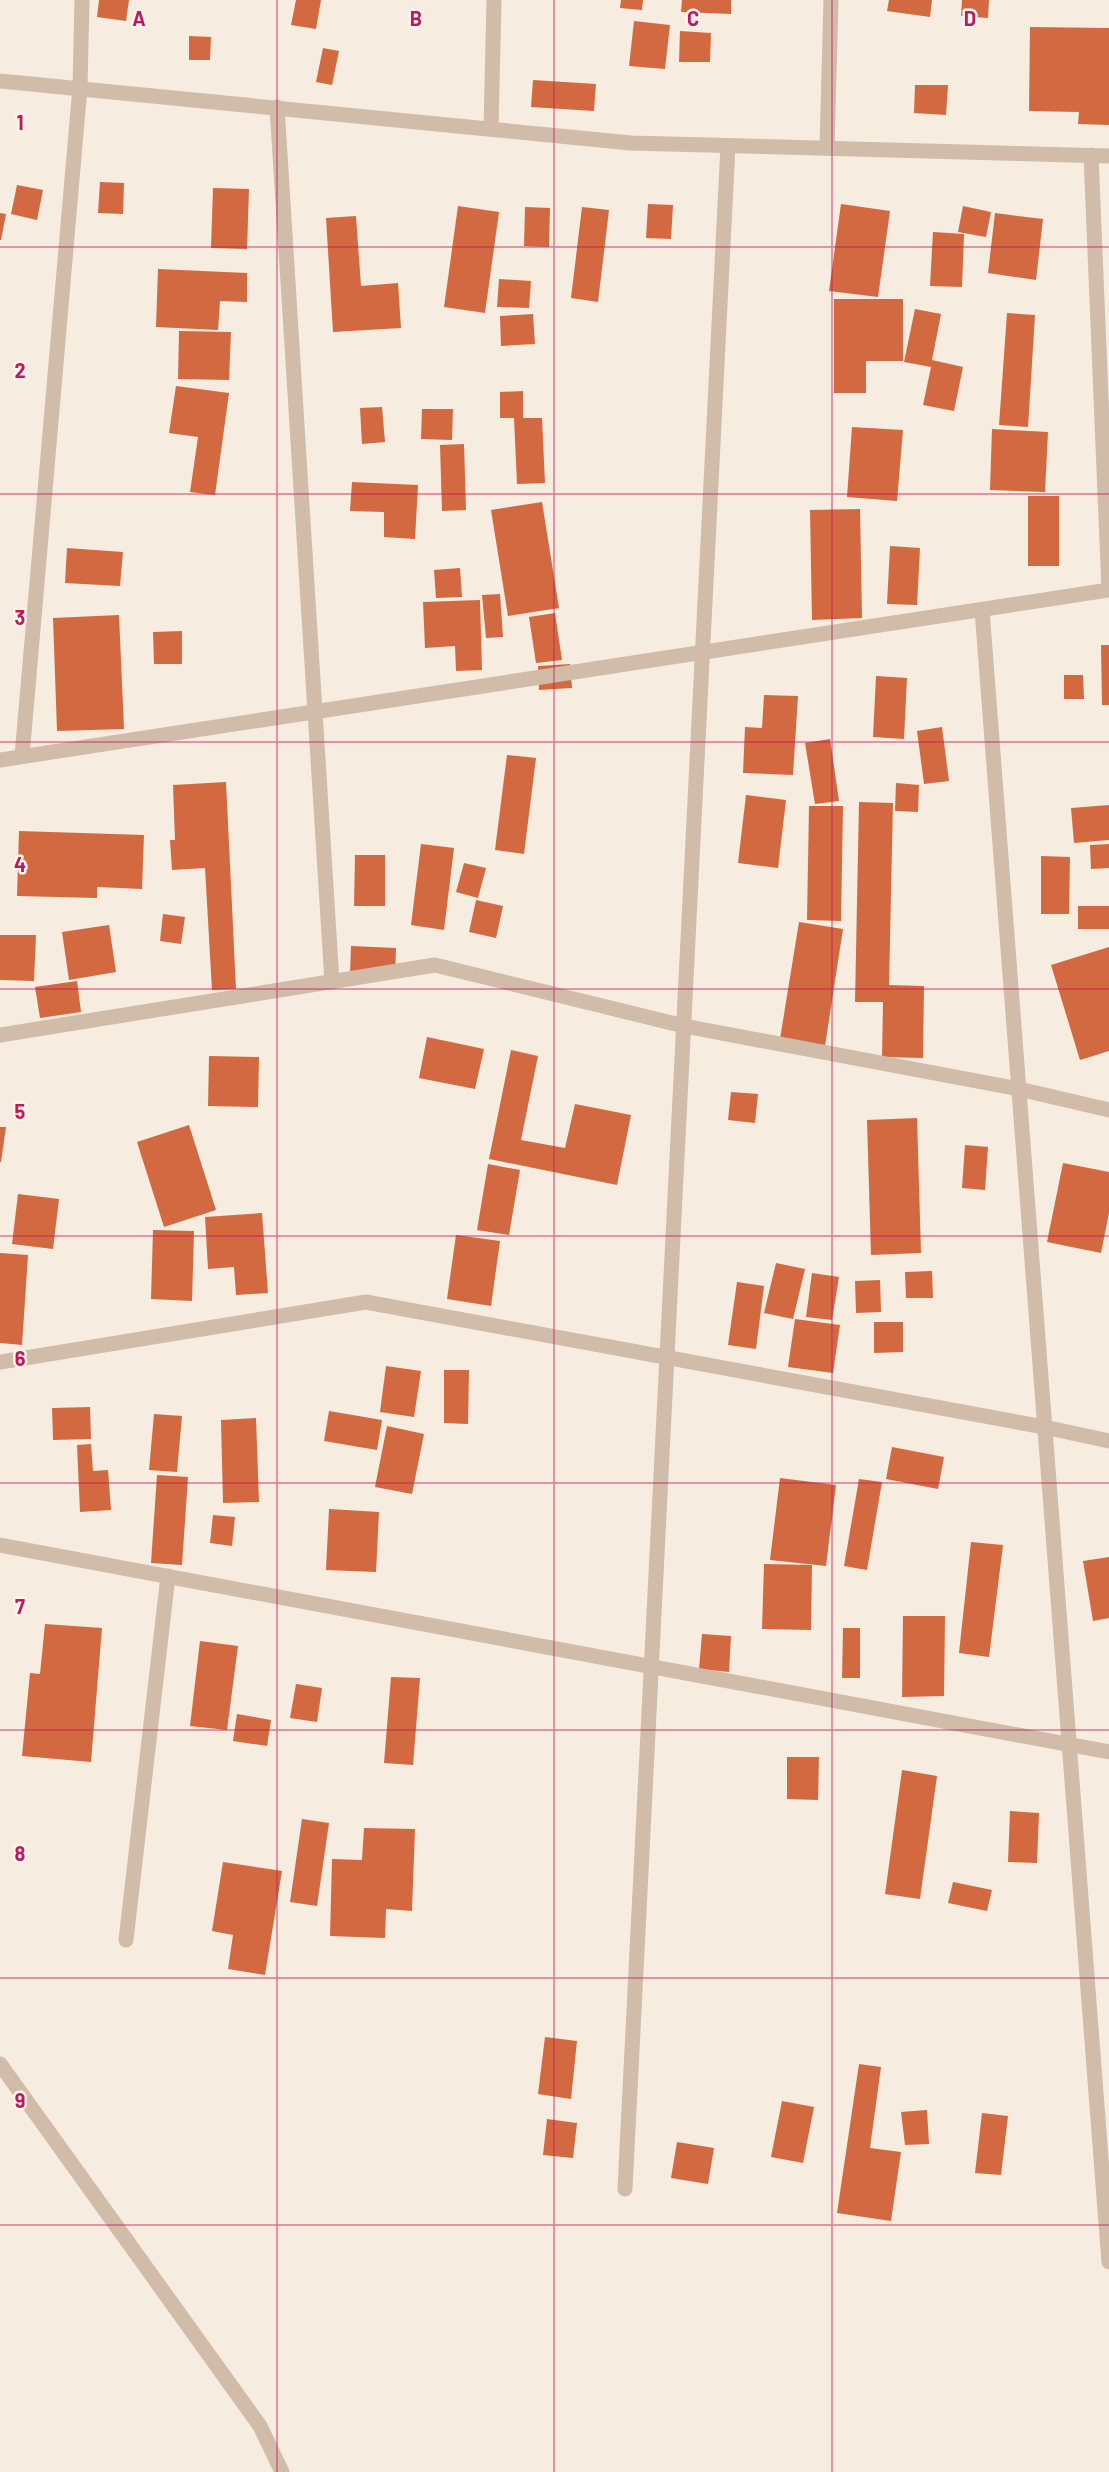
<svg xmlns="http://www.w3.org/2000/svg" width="1109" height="2472" viewBox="0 0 1109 2472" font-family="Barlow,sans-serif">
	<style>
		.building { fill: #d36940 }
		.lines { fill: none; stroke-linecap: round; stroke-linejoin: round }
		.minor { stroke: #d0bca9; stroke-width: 15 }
		.grid { fill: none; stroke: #c2185b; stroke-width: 1.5; stroke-opacity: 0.55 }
		.grid-label { font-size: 20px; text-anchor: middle; font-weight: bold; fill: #c2185b; stroke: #fcf5ec; stroke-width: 5; stroke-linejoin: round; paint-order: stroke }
	</style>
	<rect width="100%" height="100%" fill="#f6ecdf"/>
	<!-- building -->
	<g class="building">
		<path d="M 99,0 L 129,0 L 126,21 L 97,17 Z"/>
		<path d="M 296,0 L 321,0 L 316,29 L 291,25 Z"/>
		<path d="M 621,0 L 643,0 L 642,10 L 620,8 Z"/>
		<path d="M 682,0 L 731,0 L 731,14 L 681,12 Z"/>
		<path d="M 889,0 L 932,0 L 930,17 L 887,11 Z"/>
		<path d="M 962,0 L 989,0 L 988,18 L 961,16 Z"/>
		<path d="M 634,21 L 670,25 L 665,69 L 629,66 Z"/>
		<path d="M 1030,27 L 1109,28 L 1109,125 L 1078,124 L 1079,112 L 1029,111 Z"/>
		<path d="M 680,31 L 711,33 L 710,62 L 679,62 Z"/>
		<path d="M 189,36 L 211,37 L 210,60 L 189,60 Z"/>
		<path d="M 323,48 L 339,51 L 332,85 L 316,82 Z"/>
		<path d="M 533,80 L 596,84 L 594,111 L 531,107 Z"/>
		<path d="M 915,85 L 948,85 L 946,115 L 914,113 Z"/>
		<path d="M 100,182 L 124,183 L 123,214 L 98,213 Z"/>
		<path d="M 17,185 L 43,190 L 37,220 L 11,214 Z"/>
		<path d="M 213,188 L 249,189 L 247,249 L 211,248 Z"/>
		<path d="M 648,204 L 673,205 L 671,239 L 646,238 Z"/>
		<path d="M 841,204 L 890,211 L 878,297 L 829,291 Z"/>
		<path d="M 458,206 L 499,212 L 485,313 L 444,307 Z"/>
		<path d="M 963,206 L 991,212 L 986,237 L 958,232 Z"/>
		<path d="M 525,207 L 550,208 L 549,247 L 524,246 Z"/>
		<path d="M 582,207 L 609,210 L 598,302 L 571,298 Z"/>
		<path d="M 0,213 L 6,214 L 1,240 L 0,240 Z"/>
		<path d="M 995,213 L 1043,219 L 1036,280 L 988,273 Z"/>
		<path d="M 356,216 L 361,286 L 398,283 L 401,328 L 333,332 L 326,218 Z"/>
		<path d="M 933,232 L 964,234 L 962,287 L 930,286 Z"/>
		<path d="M 158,269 L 247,273 L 247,302 L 220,301 L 218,330 L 156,327 Z"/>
		<path d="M 499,279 L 531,281 L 529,308 L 497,307 Z"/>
		<path d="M 834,299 L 903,299 L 903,361 L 866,361 L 866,393 L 834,393 Z"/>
		<path d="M 915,309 L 941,314 L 932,360 L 963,367 L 954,411 L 923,405 L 931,367 L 904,362 Z"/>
		<path d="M 1007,313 L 1035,315 L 1028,427 L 999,425 Z"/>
		<path d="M 533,314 L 535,344 L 501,346 L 500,316 Z"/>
		<path d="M 179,331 L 231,332 L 229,380 L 178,379 Z"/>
		<path d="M 176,386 L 229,393 L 215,495 L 190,492 L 198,437 L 169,433 Z"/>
		<path d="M 523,391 L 523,418 L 542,418 L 545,483 L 517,484 L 514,418 L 500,418 L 500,392 Z"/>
		<path d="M 382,407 L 385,442 L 362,444 L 360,408 Z"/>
		<path d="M 422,409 L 453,409 L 452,440 L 421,439 Z"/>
		<path d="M 852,427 L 903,430 L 897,501 L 847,497 Z"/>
		<path d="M 992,429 L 1048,432 L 1045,492 L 990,490 Z"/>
		<path d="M 464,444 L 466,510 L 442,511 L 440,445 Z"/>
		<path d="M 352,482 L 418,485 L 415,539 L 384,537 L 384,512 L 350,511 Z"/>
		<rect x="1028" y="496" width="31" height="70"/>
		<path d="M 542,502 L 559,608 L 508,616 L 491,510 Z"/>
		<path d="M 860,509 L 862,618 L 812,620 L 810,510 Z"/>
		<path d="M 890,546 L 920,548 L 917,605 L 887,604 Z"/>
		<path d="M 67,548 L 123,552 L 120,586 L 65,583 Z"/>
		<path d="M 460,568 L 462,597 L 436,598 L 434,570 Z"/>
		<path d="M 500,594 L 503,637 L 486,638 L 482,595 Z"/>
		<path d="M 480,600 L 482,670 L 456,671 L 455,646 L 425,648 L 423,602 Z"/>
		<path d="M 555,613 L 562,660 L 536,663 L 529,617 Z"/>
		<path d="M 119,615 L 124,729 L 57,731 L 53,618 Z"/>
		<path d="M 182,631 L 182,664 L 154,664 L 153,632 Z"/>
		<path d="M 1101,645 L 1109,645 L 1109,705 L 1102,705 Z"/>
		<path d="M 570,664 L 572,688 L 539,690 L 538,666 Z"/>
		<path d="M 1064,675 L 1083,675 L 1084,699 L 1064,699 Z"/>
		<path d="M 876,676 L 907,678 L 904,739 L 873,737 Z"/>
		<path d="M 764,695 L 798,696 L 793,775 L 743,773 L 745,727 L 762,728 Z"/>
		<path d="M 942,727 L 949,781 L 924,784 L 917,731 Z"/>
		<path d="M 830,739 L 839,801 L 815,804 L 805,743 Z"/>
		<path d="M 507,755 L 536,758 L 524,854 L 495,850 Z"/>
		<path d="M 226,782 L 236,989 L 212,990 L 205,868 L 172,870 L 170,840 L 175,840 L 173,785 Z"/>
		<path d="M 896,783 L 919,785 L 918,812 L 895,811 Z"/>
		<path d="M 746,795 L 786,800 L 778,868 L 738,863 Z"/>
		<path d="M 859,802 L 893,803 L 889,985 L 924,986 L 923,1058 L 882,1057 L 883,1002 L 855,1002 Z"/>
		<path d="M 1109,805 L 1109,840 L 1074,843 L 1071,808 Z"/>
		<path d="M 809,806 L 843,806 L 841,921 L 807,920 Z"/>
		<path d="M 19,831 L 144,835 L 142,889 L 97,887 L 97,898 L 17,896 Z"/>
		<path d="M 421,844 L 454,848 L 444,930 L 411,925 Z"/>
		<path d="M 1109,844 L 1109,868 L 1091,869 L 1090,845 Z"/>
		<path d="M 355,855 L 385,855 L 385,906 L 354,906 Z"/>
		<path d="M 1041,856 L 1070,857 L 1069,914 L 1041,914 Z"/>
		<path d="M 464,863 L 486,868 L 478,898 L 456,892 Z"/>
		<path d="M 476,900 L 503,906 L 496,938 L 469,932 Z"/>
		<rect x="1078" y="906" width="31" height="23"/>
		<path d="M 163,914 L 185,917 L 181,944 L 160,941 Z"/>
		<path d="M 799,922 L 843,929 L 825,1046 L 780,1039 Z"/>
		<path d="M 109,925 L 116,972 L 69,980 L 62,932 Z"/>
		<path d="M 0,935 L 36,935 L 34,981 L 0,980 Z"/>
		<path d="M 351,946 L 396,948 L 395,977 L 350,976 Z"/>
		<path d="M 1109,947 L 1109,1051 L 1080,1060 L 1051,965 Z"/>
		<path d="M 77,981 L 81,1012 L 40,1018 L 35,987 Z"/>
		<path d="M 427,1037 L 484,1049 L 475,1089 L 419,1078 Z"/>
		<path d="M 511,1050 L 538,1056 L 521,1140 L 565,1148 L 575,1104 L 631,1115 L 617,1185 L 489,1159 Z"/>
		<path d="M 209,1056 L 259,1057 L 258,1107 L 208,1106 Z"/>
		<path d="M 731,1092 L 758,1094 L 755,1123 L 728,1120 Z"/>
		<path d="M 917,1118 L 921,1253 L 871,1255 L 867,1120 Z"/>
		<path d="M 189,1125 L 216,1210 L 164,1227 L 137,1142 Z"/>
		<path d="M 0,1127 L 6,1127 L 1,1162 L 0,1162 Z"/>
		<path d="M 965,1145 L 988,1147 L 985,1190 L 962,1188 Z"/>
		<path d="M 1063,1163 L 1109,1172 L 1109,1213 L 1101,1253 L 1047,1242 Z"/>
		<path d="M 488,1164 L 520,1170 L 509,1235 L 477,1230 Z"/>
		<path d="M 18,1194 L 59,1199 L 53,1249 L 12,1244 Z"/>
		<path d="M 262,1213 L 268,1293 L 236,1295 L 234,1267 L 208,1269 L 205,1217 Z"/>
		<path d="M 153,1230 L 194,1231 L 192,1301 L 151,1299 Z"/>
		<path d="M 456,1235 L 500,1241 L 491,1306 L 447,1299 Z"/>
		<path d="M 0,1253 L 28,1255 L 22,1345 L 0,1343 Z"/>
		<path d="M 776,1263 L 805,1269 L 793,1319 L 764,1313 Z"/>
		<path d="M 932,1271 L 933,1298 L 906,1298 L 905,1272 Z"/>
		<path d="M 812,1273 L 839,1277 L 832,1320 L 806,1317 Z"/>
		<path d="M 880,1280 L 881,1312 L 856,1313 L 855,1281 Z"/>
		<path d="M 737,1282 L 764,1286 L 756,1349 L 728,1345 Z"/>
		<path d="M 795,1319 L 840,1325 L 833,1373 L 788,1367 Z"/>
		<path d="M 874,1322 L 903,1322 L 903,1352 L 874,1353 Z"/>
		<path d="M 386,1366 L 421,1371 L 414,1417 L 380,1412 Z"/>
		<path d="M 444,1370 L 469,1370 L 468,1424 L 444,1423 Z"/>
		<path d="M 90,1407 L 91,1439 L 53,1440 L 52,1408 Z"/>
		<path d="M 329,1411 L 382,1420 L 377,1450 L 324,1441 Z"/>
		<path d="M 154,1414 L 182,1416 L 177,1472 L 149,1470 Z"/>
		<path d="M 256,1418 L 259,1502 L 223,1503 L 221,1420 Z"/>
		<path d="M 387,1426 L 424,1434 L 412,1494 L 375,1487 Z"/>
		<path d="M 91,1444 L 93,1471 L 108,1470 L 111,1510 L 80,1512 L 77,1445 Z"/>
		<path d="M 892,1447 L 944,1457 L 938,1489 L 886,1479 Z"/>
		<path d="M 157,1475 L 188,1477 L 182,1565 L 151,1563 Z"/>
		<path d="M 780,1478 L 836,1485 L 826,1566 L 770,1560 Z"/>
		<path d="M 859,1479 L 882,1482 L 867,1570 L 844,1566 Z"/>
		<path d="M 329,1509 L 379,1512 L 376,1572 L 326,1570 Z"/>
		<path d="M 213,1515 L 235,1517 L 232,1546 L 210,1543 Z"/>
		<path d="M 971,1542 L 1003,1545 L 989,1657 L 959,1653 Z"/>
		<path d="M 1109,1557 L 1109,1618 L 1093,1621 L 1083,1561 Z"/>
		<path d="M 764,1564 L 812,1565 L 811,1630 L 762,1629 Z"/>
		<path d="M 903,1616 L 945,1616 L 944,1696 L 902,1697 Z"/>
		<path d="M 45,1624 L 102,1628 L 91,1762 L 22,1756 L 30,1673 L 40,1674 Z"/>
		<path d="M 843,1628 L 860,1628 L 860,1678 L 842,1678 Z"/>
		<path d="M 702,1634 L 731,1636 L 729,1672 L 699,1669 Z"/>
		<path d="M 200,1641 L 238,1646 L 227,1730 L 190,1726 Z"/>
		<path d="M 391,1677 L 420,1678 L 413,1765 L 384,1763 Z"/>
		<path d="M 296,1684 L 322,1688 L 317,1722 L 290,1718 Z"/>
		<path d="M 237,1714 L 271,1720 L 267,1746 L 233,1741 Z"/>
		<path d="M 787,1757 L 819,1757 L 818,1800 L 787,1799 Z"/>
		<path d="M 902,1770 L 937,1776 L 920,1899 L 885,1894 Z"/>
		<path d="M 1010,1811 L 1039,1813 L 1037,1863 L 1008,1862 Z"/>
		<path d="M 302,1819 L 329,1823 L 317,1906 L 290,1902 Z"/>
		<path d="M 364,1828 L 415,1829 L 412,1911 L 386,1909 L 385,1938 L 330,1936 L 332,1859 L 362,1860 Z"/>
		<path d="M 223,1862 L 282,1871 L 265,1975 L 228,1969 L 233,1935 L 212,1931 Z"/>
		<path d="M 953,1882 L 992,1890 L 987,1911 L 948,1903 Z"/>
		<path d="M 545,2037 L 577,2041 L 571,2099 L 538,2094 Z"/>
		<path d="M 859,2064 L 881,2067 L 870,2148 L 901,2152 L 891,2221 L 837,2213 Z"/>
		<path d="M 782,2101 L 814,2107 L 803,2163 L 771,2157 Z"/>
		<path d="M 927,2110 L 929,2144 L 905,2145 L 901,2112 Z"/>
		<path d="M 982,2113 L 1008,2116 L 1001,2175 L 975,2173 Z"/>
		<path d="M 547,2119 L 577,2123 L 573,2158 L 543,2155 Z"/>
		<path d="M 677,2142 L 714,2148 L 708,2184 L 671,2178 Z"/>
	</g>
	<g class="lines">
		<!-- minor -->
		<g class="minor">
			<path d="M 0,81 L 631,143 L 1109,156"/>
			<path d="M 277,107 L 332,982"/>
			<path d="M 491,129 L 494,0"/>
			<path d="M 827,148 L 831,0"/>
			<path d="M 982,610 L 1109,2262"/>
			<path d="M 22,756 L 80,87 L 82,0"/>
			<path d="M 0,760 L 1109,590 L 1091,155"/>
			<path d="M 0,1035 L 435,965 L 684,1026 L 1019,1089 L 1109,1110"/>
			<path d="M 0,1362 L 366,1302 L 1044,1427 L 1109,1441"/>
			<path d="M 0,1545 L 1109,1752"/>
			<path d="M 126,1940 L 168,1576"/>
			<path d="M 0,2064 L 260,2426 L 282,2472"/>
			<path d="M 625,2189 L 728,146"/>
		</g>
	</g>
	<!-- grid -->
	<path class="grid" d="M 277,0 L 277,2472M 554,0 L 554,2472M 832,0 L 832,2472M 0,247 L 1109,247M 0,494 L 1109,494M 0,742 L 1109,742M 0,989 L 1109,989M 0,1236 L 1109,1236M 0,1483 L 1109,1483M 0,1730 L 1109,1730M 0,1978 L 1109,1978M 0,2225 L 1109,2225"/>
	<g class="grid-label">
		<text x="139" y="26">A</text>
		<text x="416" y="26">B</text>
		<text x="693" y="26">C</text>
		<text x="970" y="26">D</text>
		<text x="20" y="130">1</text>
		<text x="20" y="378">2</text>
		<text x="20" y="625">3</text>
		<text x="20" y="872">4</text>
		<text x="20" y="1119">5</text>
		<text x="20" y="1366">6</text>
		<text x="20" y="1614">7</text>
		<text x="20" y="1861">8</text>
		<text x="20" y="2108">9</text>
	</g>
</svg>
